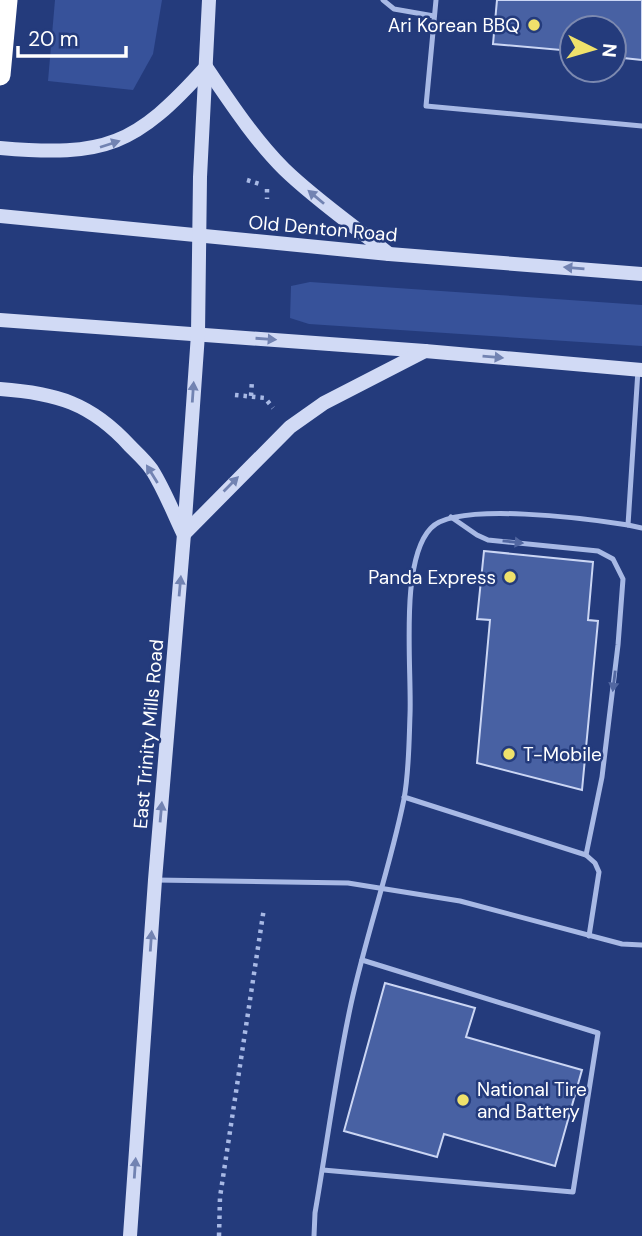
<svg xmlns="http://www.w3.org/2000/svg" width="642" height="1236" viewBox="0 0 642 1236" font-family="'DM Sans',sans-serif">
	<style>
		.green { fill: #37529a }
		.building { fill: #4861a3; stroke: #cbd6f4; stroke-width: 2 }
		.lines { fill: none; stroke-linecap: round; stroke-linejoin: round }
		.path { stroke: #a8b9e5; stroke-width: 4.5; stroke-dasharray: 3.5 5; stroke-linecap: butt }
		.lane { stroke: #a8b9e5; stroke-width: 5 }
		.secondary { stroke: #d1daf5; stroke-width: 14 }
		.highway { stroke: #fff; stroke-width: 21 }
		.oneway { fill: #7283b2 }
		.oneway2 { fill: #5267a1 }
		.poi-dot { fill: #efe16b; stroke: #243b7c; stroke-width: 2.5 }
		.labels { text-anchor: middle; stroke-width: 5; stroke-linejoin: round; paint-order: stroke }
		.poi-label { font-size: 19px; fill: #fff; stroke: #243b7c; text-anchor: end }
		.street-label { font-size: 19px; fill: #fff; stroke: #243b7c }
	</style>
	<rect width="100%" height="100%" fill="#243b7c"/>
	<!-- green -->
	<g class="green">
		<path d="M 55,0 L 162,0 L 153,54 L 133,90 L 48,81 Z"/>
		<path d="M 310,282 L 642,305 L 642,346 L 309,324 L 290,318 L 291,286 Z"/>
	</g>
	<!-- building -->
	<g class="building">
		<path d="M 497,0 L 642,0 L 642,60 L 614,57 L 614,28 L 572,28 L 572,51 L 493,44 Z"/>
		<path d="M 484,551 L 593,562 L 588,620 L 598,621 L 582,790 L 477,763 L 490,620 L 477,619 Z"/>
		<path d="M 385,983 L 475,1008 L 466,1037 L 582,1070 L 555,1166 L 444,1134 L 437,1157 L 344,1131 Z"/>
	</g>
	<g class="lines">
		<!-- path -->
		<g class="path">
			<path d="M 247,180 L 263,185"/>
			<path d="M 267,189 L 267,199"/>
			<path d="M 235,395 L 265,398 L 273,408"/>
			<path d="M 251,396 L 252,380"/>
			<path d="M 219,1236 L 220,1197 L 264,908"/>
		</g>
		<!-- lane -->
		<g class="lane">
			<path d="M 383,0 L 394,9 L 434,16"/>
			<path d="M 436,0 L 426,106 L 642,126"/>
			<path d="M 638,370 L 628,525 L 642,528"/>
			<path d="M 451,517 L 477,535 L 488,540 L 598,551 L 613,559 L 623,579 L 618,645 L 602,777 L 586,855"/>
			<path d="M 404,797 L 586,855 L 595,863 L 599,872 L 589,936"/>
			<path d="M 155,880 L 348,883 L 460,901 L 622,944 L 642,945"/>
			<path d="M 323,1170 L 573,1192 L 598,1033 L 362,960"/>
			<path d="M 314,1236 L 315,1213 C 327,1144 336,1073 351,1004 C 366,935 390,868 404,799 C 409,772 409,742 410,715 C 412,669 399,561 431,528 C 456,501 590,519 628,525"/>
		</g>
		<!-- secondary -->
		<g class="secondary">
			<path d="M 206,67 C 230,102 254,139 284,169 C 316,200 354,226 389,254"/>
			<path d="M 0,148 C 106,157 135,146 206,67"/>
			<path d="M 0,216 L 389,254 L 642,274"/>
			<path d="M 0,320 L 425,351 L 642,370"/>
			<path d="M 0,389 C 56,393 91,403 130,446 C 137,453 146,461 152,470 C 164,489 173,512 183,533"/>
			<path d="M 184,534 L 290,427 L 324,403 L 425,351"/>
			<path d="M 130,1236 L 155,880 L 184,534 L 198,334 L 200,177 L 209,0"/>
		</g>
		<!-- highway -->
		<path class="highway" d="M 0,75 L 7,0"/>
	</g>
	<!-- one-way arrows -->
	<defs><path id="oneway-solid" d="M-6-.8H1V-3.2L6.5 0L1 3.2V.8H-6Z" transform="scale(1.75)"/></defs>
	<g class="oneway">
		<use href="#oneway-solid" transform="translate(110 144) rotate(-18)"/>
		<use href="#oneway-solid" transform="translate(316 197) rotate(-140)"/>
		<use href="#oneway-solid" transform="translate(574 268) rotate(-175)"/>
		<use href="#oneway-solid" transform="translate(266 339) rotate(4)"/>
		<use href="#oneway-solid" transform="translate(493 357) rotate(5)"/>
		<use href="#oneway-solid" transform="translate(193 392) rotate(-86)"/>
		<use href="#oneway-solid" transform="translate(152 474) rotate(-122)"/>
		<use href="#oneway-solid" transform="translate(231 484) rotate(-45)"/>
		<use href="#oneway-solid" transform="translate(180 586) rotate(-85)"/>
		<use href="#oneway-solid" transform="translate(161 812) rotate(-85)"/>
		<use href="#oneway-solid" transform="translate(151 941) rotate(-86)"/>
		<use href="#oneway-solid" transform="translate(135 1168) rotate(-86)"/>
	</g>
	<g class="oneway2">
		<use href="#oneway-solid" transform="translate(513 542) rotate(6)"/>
		<use href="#oneway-solid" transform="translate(614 681) rotate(97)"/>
	</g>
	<!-- markers -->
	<g class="poi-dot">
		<circle cx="534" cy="25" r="7"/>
		<circle cx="510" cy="577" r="7"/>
		<circle cx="509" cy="754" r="7"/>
		<circle cx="463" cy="1100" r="7"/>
	</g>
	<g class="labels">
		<!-- poi labels -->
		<g class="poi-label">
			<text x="520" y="32">Ari Korean BBQ</text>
			<text x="496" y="584">Panda Express</text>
			<text x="523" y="761" text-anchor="start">T-Mobile</text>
			<text x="477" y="1096" text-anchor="start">National Tire<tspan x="477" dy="22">and Battery</tspan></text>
		</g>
		<!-- street labels -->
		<g class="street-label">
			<text transform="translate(323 228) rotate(5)" y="7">Old Denton Road</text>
			<text transform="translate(148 734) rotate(-85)" y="7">East Trinity Mills Road</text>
		</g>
	</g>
	<!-- north arrow -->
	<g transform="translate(593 49) rotate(95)"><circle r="33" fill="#243b7c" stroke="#7c89b0" stroke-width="2"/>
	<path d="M0-5L12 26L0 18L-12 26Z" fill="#efe16b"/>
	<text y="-10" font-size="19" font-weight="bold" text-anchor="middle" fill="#ffffff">N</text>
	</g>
	<!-- scale -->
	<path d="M18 46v10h108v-10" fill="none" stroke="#ffffff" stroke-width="3.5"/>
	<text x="28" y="46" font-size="21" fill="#ffffff" stroke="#243b7c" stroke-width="5" paint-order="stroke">20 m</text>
</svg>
